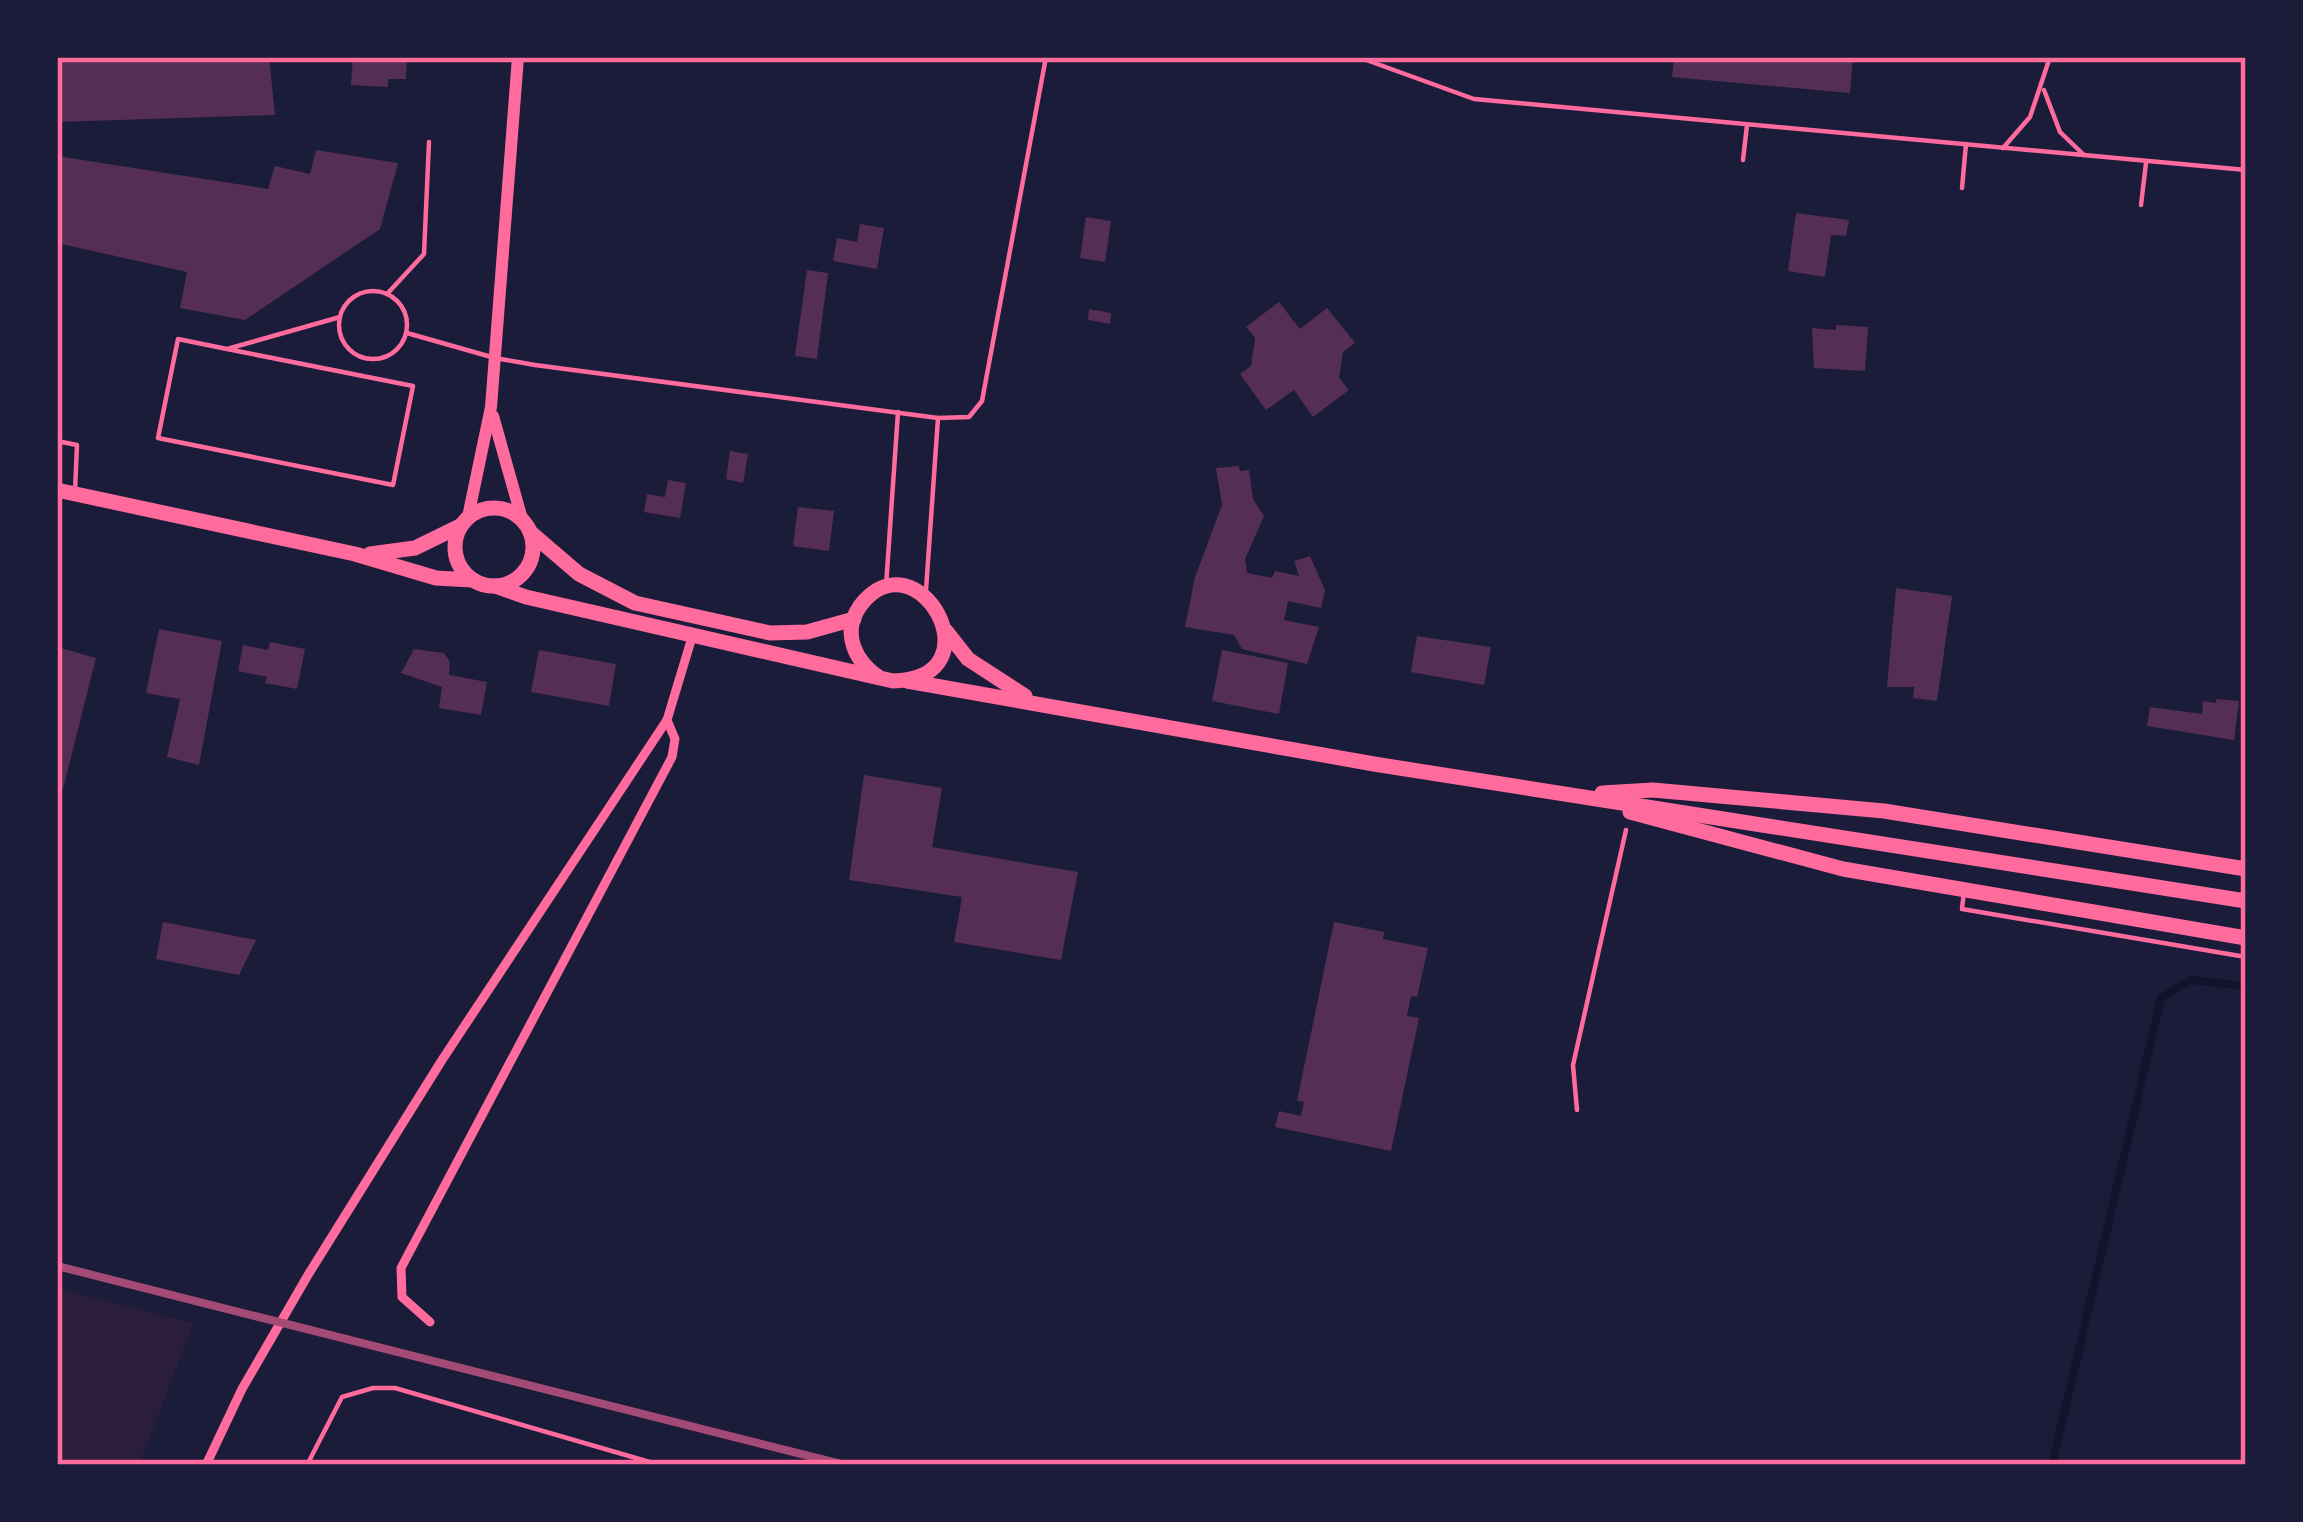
<svg xmlns="http://www.w3.org/2000/svg" width="2303" height="1522" viewBox="0 0 2303 1522" font-family="Jost,sans-serif">
	<style>
		.green { fill: #2a1e3b }
		.lines { fill: none; stroke-linecap: round; stroke-linejoin: round }
		.stream { stroke: #12122b; stroke-width: 8 }
		.building { fill: #542f53 }
		.path { stroke: #ff6b9d; stroke-width: 4.5 }
		.service { stroke: #ff6b9d; stroke-width: 4.5 }
		.minor { stroke: #ff6b9d; stroke-width: 9 }
		.tertiary { stroke: #ff6b9d; stroke-width: 12 }
		.primary { stroke: #ff6b9d; stroke-width: 15 }
		.rail { stroke: #a44b75; stroke-width: 8 }
		.neatline { fill: none; stroke: #ff6b9d; stroke-width: 4.5 }
	</style>
	<rect width="100%" height="100%" fill="#1b1b3a"/>
	<!-- green -->
	<path class="green" d="M 57,1288 L 194,1323 L 139,1465 L 57,1465 Z"/>
	<g class="lines">
		<!-- stream -->
		<path class="stream" d="M 2052,1465 L 2161,998 L 2191,980 L 2246,986"/>
	</g>
	<!-- building -->
	<g class="building">
		<path d="M 57,57 L 269,57 L 275,115 L 57,122 Z"/>
		<path d="M 353,57 L 407,57 L 406,79 L 388,79 L 388,87 L 351,85 Z"/>
		<path d="M 1674,57 L 1853,57 L 1850,93 L 1672,77 Z"/>
		<path d="M 316,150 L 398,163 L 380,229 L 245,320 L 180,308 L 187,272 L 57,243 L 57,156 L 268,189 L 275,166 L 310,174 Z"/>
		<path d="M 1796,213 L 1849,220 L 1846,236 L 1831,235 L 1825,277 L 1788,271 Z"/>
		<path d="M 1086,217 L 1111,221 L 1105,262 L 1080,258 Z"/>
		<path d="M 860,224 L 884,228 L 877,269 L 833,261 L 837,238 L 857,242 Z"/>
		<path d="M 807,270 L 828,273 L 817,359 L 795,356 Z"/>
		<path d="M 1279,302 L 1300,329 L 1327,308 L 1355,343 L 1343,352 L 1339,378 L 1349,390 L 1313,417 L 1294,390 L 1266,410 L 1240,374 L 1251,366 L 1255,338 L 1246,327 Z"/>
		<path d="M 1089,309 L 1111,313 L 1110,324 L 1088,320 Z"/>
		<path d="M 1836,325 L 1868,327 L 1865,371 L 1814,368 L 1812,328 L 1836,330 Z"/>
		<path d="M 730,451 L 748,454 L 743,483 L 726,479 Z"/>
		<path d="M 1239,466 L 1240,471 L 1249,470 L 1253,499 L 1264,516 L 1245,559 L 1247,573 L 1272,578 L 1275,571 L 1299,576 L 1294,561 L 1310,556 L 1325,590 L 1321,608 L 1288,601 L 1284,620 L 1319,627 L 1307,664 L 1242,649 L 1234,635 L 1185,627 L 1195,577 L 1222,505 L 1216,468 Z"/>
		<path d="M 668,480 L 686,483 L 680,518 L 644,512 L 647,494 L 665,497 Z"/>
		<path d="M 798,507 L 834,511 L 829,551 L 793,546 Z"/>
		<path d="M 1896,588 L 1952,596 L 1937,701 L 1913,698 L 1914,687 L 1887,687 Z"/>
		<path d="M 159,629 L 222,641 L 199,765 L 167,757 L 180,699 L 146,693 Z"/>
		<path d="M 1417,636 L 1491,647 L 1484,685 L 1411,672 Z"/>
		<path d="M 270,642 L 305,649 L 297,689 L 265,683 L 267,677 L 238,671 L 243,645 L 268,650 Z"/>
		<path d="M 57,647 L 96,658 L 63,789 L 57,787 Z"/>
		<path d="M 414,649 L 444,653 L 450,662 L 449,675 L 487,682 L 481,715 L 439,708 L 442,687 L 401,673 Z"/>
		<path d="M 539,650 L 616,664 L 609,706 L 531,692 Z"/>
		<path d="M 1222,650 L 1288,663 L 1279,714 L 1212,701 Z"/>
		<path d="M 2216,699 L 2239,701 L 2234,740 L 2147,726 L 2150,707 L 2202,714 L 2203,701 L 2216,703 Z"/>
		<path d="M 864,775 L 942,788 L 932,847 L 1078,872 L 1061,960 L 954,942 L 962,897 L 849,880 Z"/>
		<path d="M 163,922 L 256,940 L 239,975 L 156,959 Z"/>
		<path d="M 1334,922 L 1384,932 L 1383,939 L 1428,948 L 1417,997 L 1411,996 L 1407,1016 L 1419,1018 L 1391,1151 L 1275,1127 L 1279,1111 L 1301,1116 L 1304,1102 L 1297,1101 Z"/>
	</g>
	<g class="lines">
		<!-- path -->
		<g class="path">
			<path d="M 1577,1110 L 1573,1065 L 1626,830"/>
			<path d="M 307,1465 L 342,1397 L 373,1388 L 395,1388 L 660,1465"/>
		</g>
		<!-- service -->
		<g class="service">
			<path d="M 1358,57 L 1474,99 L 2246,170"/>
			<path d="M 2044,90 L 2060,132 L 2084,155"/>
			<path d="M 2003,148 L 2030,117 L 2050,57"/>
			<path d="M 1743,160 L 1747,125"/>
			<path d="M 1962,188 L 1966,144"/>
			<path d="M 2141,205 L 2146,163"/>
			<circle cx="373" cy="325" r="34"/>
			<path d="M 387,294 L 424,254 L 429,142"/>
			<path d="M 407,333 L 495,358 L 535,365 L 938,418 L 969,417 L 982,401 L 1046,57"/>
			<path d="M 227,349 L 413,386 L 393,485 L 158,438 L 178,339 L 227,349 L 340,317"/>
			<path d="M 57,441 L 77,445 L 75,491"/>
			<path d="M 886,586 L 898,412"/>
			<path d="M 926,590 L 938,418"/>
			<path d="M 1964,891 L 1962,909 L 2246,957"/>
		</g>
		<!-- minor -->
		<g class="minor">
			<path d="M 430,1322 L 402,1297 L 401,1268 L 672,757 L 675,739 L 667,720"/>
			<path d="M 206,1465 L 242,1389 L 308,1275 L 442,1060 L 667,720 L 693,634"/>
		</g>
		<!-- tertiary -->
		<g class="tertiary">
			<path d="M 493,416 L 522,519"/>
			<path d="M 468,517 L 491,407 L 518,57"/>
		</g>
		<!-- primary -->
		<g class="primary">
			<path d="M 57,490 L 355,554 L 436,578 L 472,580"/>
			<circle cx="494" cy="547" r="39"/>
			<path d="M 530,532 L 579,574 L 635,603 L 770,633 L 807,632 L 854,619"/>
			<path d="M 370,554 L 415,548 L 460,526"/>
			<path d="M 495,586 L 526,597 L 893,681 C 1001,678 916,531 860,606 C 841,633 855,662 880,678"/>
			<path d="M 946,631 L 968,659 L 1025,696"/>
			<path d="M 907,681 L 1374,764 L 2246,901"/>
			<path d="M 1602,793 L 1653,790 L 1884,811 L 2246,869"/>
			<path d="M 1630,812 L 1843,869 L 2246,938"/>
		</g>
		<!-- rail -->
		<path class="rail" d="M 57,1266 L 845,1465"/>
	</g>
	<!-- border -->
	<rect width="2303" height="1522" fill="none" stroke="#1b1b3a" stroke-width="120"/>
	<rect x="60" y="60" width="2183" height="1402" class="neatline"/>
</svg>
